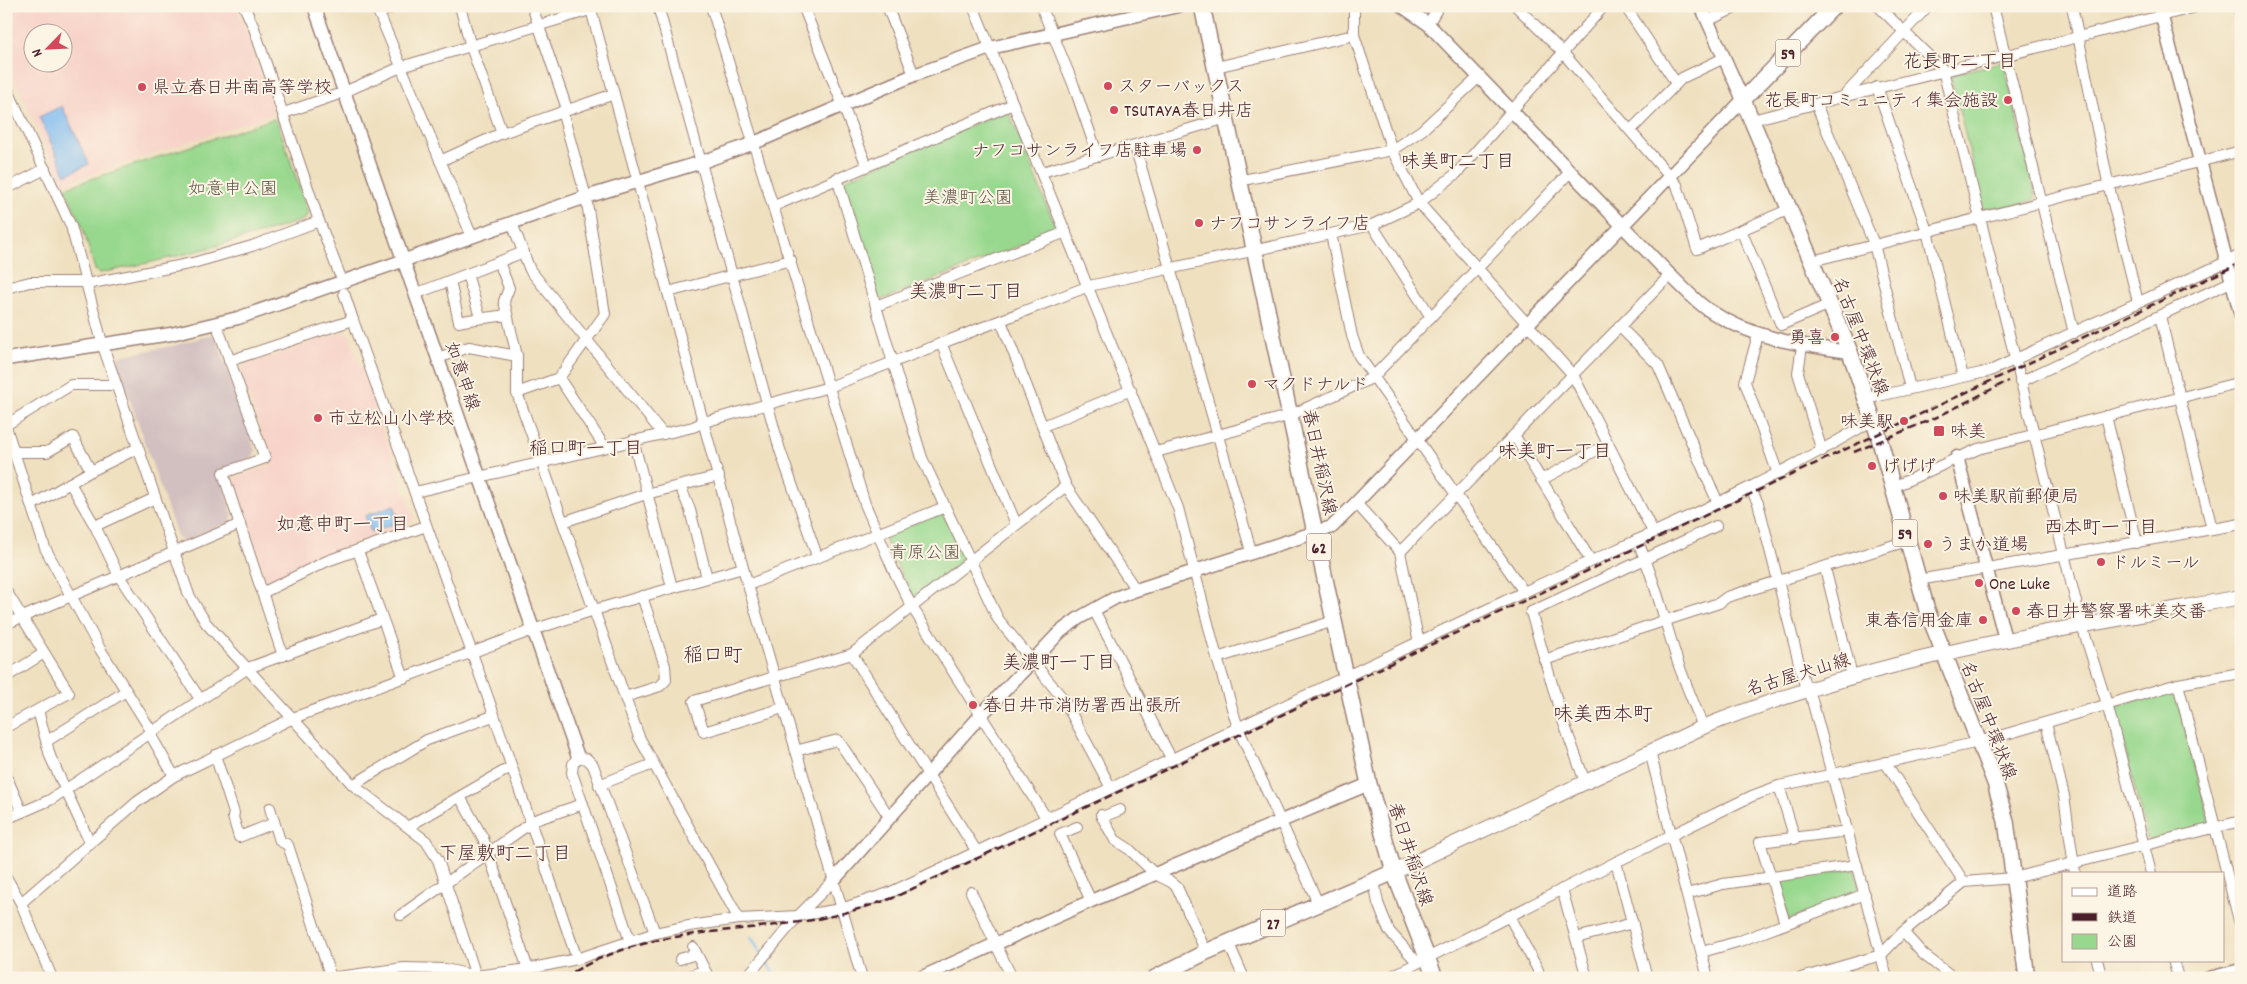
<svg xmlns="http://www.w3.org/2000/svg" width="2247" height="984" viewBox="0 0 2247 984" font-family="Dekko,'Klee One',sans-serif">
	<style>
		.built { fill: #f7d1c7; fill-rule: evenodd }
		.industrial { fill: #d2bfc0 }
		.green { fill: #98d88e; stroke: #717c5c }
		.water { fill: #7ebaf0; stroke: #646c8e }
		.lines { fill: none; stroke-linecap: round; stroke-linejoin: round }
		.stream { stroke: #7ebaf0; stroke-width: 2.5 }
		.minor-casing { stroke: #9c8076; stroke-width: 12 }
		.tertiary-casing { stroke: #9c8076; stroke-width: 15 }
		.secondary-casing { stroke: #9c8076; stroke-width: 16 }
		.primary-casing { stroke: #9c8076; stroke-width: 18 }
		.minor { stroke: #fff; stroke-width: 10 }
		.tertiary { stroke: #fff; stroke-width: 12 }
		.secondary { stroke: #fff; stroke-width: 14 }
		.primary { stroke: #fff; stroke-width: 15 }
		.rail { stroke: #4a1f2b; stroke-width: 2.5; stroke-dasharray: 8 4; stroke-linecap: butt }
		.poi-dot { fill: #d1495b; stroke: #fcf5e5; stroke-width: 2 }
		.labels { text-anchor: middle; stroke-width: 4; stroke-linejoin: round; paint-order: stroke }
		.shield { fill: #fcf5e5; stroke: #7f5f63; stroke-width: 1 }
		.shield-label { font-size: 16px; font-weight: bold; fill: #4a1f2b }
		.poi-label { font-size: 18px; fill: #4a1f2b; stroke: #fcf5e5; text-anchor: start }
		.park-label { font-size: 18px; fill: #615649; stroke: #fcf5e5 }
		.street-label { font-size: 18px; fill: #4a1f2b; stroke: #fcf5e5 }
		.neighbourhood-label { font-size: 19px; fill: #4a1f2b; stroke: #fcf5e5 }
		.quarter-label { font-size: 20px; fill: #4a1f2b; stroke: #fcf5e5 }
	</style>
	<rect width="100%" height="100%" fill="#fcf5e5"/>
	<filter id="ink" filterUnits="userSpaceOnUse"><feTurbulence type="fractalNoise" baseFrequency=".02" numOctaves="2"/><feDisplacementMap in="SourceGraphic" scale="10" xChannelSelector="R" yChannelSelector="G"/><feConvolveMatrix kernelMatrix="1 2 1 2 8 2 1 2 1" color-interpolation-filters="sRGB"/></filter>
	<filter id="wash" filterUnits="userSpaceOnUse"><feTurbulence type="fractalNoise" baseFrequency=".0096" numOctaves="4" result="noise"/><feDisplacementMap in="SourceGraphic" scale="20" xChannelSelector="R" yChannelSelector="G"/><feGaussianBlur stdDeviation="1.12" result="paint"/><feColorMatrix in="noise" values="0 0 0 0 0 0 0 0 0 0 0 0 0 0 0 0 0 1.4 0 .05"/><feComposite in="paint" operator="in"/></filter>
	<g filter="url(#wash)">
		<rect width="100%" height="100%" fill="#efe0c0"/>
		<!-- built -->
		<g class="built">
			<path d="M 6,6 L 235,6 L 246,29 L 274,111 L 272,114 L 65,183 L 62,182 L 6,60 ZM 32,32 L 62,32 L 62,62 L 32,62 Z"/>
			<path d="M 343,332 L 349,335 L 414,517 L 411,523 L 323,555 L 271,580 L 265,577 L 235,482 L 238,477 L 273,464 L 240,372 L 243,366 Z"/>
		</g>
		<!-- industrial -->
		<path class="industrial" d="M 211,335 L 216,337 L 255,451 L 253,458 L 219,470 L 233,517 L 229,522 L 183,542 L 178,539 L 117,362 L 120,356 L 172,346 Z"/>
		<!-- green -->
		<g class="green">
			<path d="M 2001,62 L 2004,64 L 2036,197 L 2034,200 L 1987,212 L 1984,210 L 1951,78 L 1954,74 Z"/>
			<path d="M 1005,111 L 1009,113 L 1056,228 L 1055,232 L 881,300 L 878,298 L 843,183 L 844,180 Z"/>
			<path d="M 273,119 L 277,121 L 308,213 L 305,219 C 238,242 170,259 100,273 L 95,270 L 82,225 L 66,191 L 67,187 Z"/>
			<path d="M 941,513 L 944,515 L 964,556 L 963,560 L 916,597 L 912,596 L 884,538 L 885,534 Z"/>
			<path d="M 2174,689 L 2210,822 L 2209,825 L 2150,840 L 2147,838 L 2115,709 L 2117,706 Z"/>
			<path d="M 1851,869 L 1855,871 L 1860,890 L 1858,895 L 1788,920 L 1777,880 Z"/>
		</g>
		<!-- water -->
		<g class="water">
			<path d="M 62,106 L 89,164 L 66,175 L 39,117 Z"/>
			<path d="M 394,505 L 400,522 L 371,532 L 365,516 Z"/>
		</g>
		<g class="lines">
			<!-- stream -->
			<g class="stream">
				<path d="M 751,937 L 762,955"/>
				<path d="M 765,959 L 776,978"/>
			</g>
		</g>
	</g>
	<g filter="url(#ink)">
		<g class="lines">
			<defs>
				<g id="minor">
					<path d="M 244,6 L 254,28 L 319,221 L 339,273"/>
					<path d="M 376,6 L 472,237"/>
					<path d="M 460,6 L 471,47 L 502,133"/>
					<path d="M 532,6 L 567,109"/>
					<path d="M 590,6 L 743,568 L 862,978"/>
					<path d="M 658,6 L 780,450 L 817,556"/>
					<path d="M 711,6 L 865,504 L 893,569 L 912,607 L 1047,819"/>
					<path d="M 803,6 L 867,166"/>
					<path d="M 887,6 L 914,75"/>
					<path d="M 973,6 L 1178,508 L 1217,658 L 1238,728 L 1318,903"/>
					<path d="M 1041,6 L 1074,86 L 1098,156"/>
					<path d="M 1354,6 L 1354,35 L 1392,150 L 1419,203 L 1573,375 L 1653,532"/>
					<path d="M 1516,6 L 1563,53 L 1677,185 L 1697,249 L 1790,209"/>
					<path d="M 1625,6 L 1676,83"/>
					<path d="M 1878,6 L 1943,70 L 2082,626 L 2107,704 L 2151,873"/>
					<path d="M 1993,6 L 2074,333"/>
					<path d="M 2072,6 L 2109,187 L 2138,302"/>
					<path d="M 2238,6 L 2241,17"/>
					<path d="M 379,13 L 395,6"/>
					<path d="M 1707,21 L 1739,6"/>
					<path d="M 1428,24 L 1439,6"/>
					<path d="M 1216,67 L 1354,35"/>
					<path d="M 6,86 L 71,226 L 103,346 L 189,595 L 206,623 L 353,785 L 426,841 L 438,860 L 476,976 L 478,978"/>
					<path d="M 1877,87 L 1927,231 L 1963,377"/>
					<path d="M 351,89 L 401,67 L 590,10"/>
					<path d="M 1844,96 L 1928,6"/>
					<path d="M 1816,104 L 1874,244 L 1910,388"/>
					<path d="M 284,113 L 336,95"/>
					<path d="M 1752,120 L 2200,6"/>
					<path d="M 1631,130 L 1682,78 L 1724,58"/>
					<path d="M 1135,146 L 1251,551"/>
					<path d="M 440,161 L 502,133 L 614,94"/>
					<path d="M 1042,172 L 1227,118"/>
					<path d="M 837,178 L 922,458 L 998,619 L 1064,700 L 1111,788"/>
					<path d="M 1238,181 L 1392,150 L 1422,130 L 1480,76"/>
					<path d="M 6,189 L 45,169"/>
					<path d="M 774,206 L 1013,104"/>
					<path d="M 512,223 L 530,270 L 663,434"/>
					<path d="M 1372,225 L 1431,317"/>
					<path d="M 1741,230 L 1781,325 L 1830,304"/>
					<path d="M 1331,234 L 1352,336 L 1359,356 L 1524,592"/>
					<path d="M 1812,261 L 2241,151"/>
					<path d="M 499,262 L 509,288 L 504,301 L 517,356 L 517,393 L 639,737 L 739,919"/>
					<path d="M 467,274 L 480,317"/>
					<path d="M 450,281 L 459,322 C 475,318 490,318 506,315"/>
					<path d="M 87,284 L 193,263 L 252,246 L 319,221"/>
					<path d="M 6,288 L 30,282 L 86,282"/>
					<path d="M 668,292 L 791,260"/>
					<path d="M 344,293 L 353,320"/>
					<path d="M 415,294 L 524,252"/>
					<path d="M 876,306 L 1066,232"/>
					<path d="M 2160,316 L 2212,529"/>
					<path d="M 1001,321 L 1066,486 L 1136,590"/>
					<path d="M 1619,326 L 1658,365 L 1718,503"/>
					<path d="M 219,331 L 265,458 L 223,473 L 283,656"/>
					<path d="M 1758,335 L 1745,382 L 1778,474"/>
					<path d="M 941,343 L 1016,524"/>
					<path d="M 1802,346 L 1798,373 L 1822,451"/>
					<path d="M 438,358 L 469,347 L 517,356"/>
					<path d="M 229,361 L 353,320 L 492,709 L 577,959"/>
					<path d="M 559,378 L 604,446"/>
					<path d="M 2020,382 L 2241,277"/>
					<path d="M 517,393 L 559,378 L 605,314 L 586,197 L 562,111"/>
					<path d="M 1865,399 L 1990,371 L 2241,255"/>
					<path d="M 2106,416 L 2137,543"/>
					<path d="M 6,425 L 71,385 L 116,385"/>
					<path d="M 1043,426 L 1131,390"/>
					<path d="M 6,427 L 45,548 L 100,649 L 152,732"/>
					<path d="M 1514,435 L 1591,561"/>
					<path d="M 633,440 L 672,587"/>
					<path d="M 15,452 L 47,452 L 73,437 L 91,471"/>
					<path d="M 1156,452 L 1291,415 L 1372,378 L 1571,171"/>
					<path d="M 1541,480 L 1608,444"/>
					<path d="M 70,483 L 95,526 L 119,576 L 200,699"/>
					<path d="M 680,486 L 690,510 L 707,578"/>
					<path d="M 1893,487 L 1978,449 L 2241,382"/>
					<path d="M 1750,488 L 1758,503 L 1806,690"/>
					<path d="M 415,492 L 693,427 L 704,422 L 829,387 L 1089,286 L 1372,225 L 1419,203 L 1457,173 L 1604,6"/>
					<path d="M 1356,503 L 1400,552"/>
					<path d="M 32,505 L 91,471 L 138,448"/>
					<path d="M 563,522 L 646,494 L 719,476"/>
					<path d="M 95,526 L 155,498"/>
					<path d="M 1637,540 C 1655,580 1665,622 1678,663 C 1686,685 1695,706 1703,727"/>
					<path d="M 358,551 L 404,678"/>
					<path d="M 1825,568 L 1852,676"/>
					<path d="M 1918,580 L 2241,524"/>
					<path d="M 748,585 L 945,507"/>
					<path d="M 6,591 L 69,693 L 6,727"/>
					<path d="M 262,593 L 327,561 L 426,526"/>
					<path d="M 1094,610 L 1172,760"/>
					<path d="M 6,624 L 240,524"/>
					<path d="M 1419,643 L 1400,552 L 1670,275"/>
					<path d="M 852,654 L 977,852"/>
					<path d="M 1217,658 L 1334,621"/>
					<path d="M 1544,660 L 1719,603 L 1727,597 L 1907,541"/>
					<path d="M 6,677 L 44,653"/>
					<path d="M 2178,684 L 2241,928"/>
					<path d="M 1809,689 L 1887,978"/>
					<path d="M 625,697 L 660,686 L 666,680 L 665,666 L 642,596"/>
					<path d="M 783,708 L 704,732 L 694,701 L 852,654 L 1066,486"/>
					<path d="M 38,710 L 50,756 L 90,843"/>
					<path d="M 2046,723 L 2064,796 L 2075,873"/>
					<path d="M 150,734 L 174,776"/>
					<path d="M 47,741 L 126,691"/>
					<path d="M 795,751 L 838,740 L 890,818"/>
					<path d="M 1650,752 L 1708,978"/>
					<path d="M 215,755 L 234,813 L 233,817 L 239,837 L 274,823"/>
					<path d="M 1885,762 L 1964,882"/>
					<path d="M 6,776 L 22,812"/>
					<path d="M 1585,782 L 1561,715 L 1531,612 L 1716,526"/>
					<path d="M 353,785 L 427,740 L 493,716"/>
					<path d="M 599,785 L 653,764"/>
					<path d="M 1779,786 L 1795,839"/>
					<path d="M 460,797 L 483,838 L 528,969"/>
					<path d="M 270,808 L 280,841 L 288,845 L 331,978"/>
					<path d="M 1101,815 L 1115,840 L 1129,849 L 1155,874 L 1171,882 L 1177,887 L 1206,952"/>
					<path d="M 1102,817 L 1120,810"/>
					<path d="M 6,819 L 50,800 L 248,668 L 382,619"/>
					<path d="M 409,826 L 511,767"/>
					<path d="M 1077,827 L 1060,834 L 1091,901"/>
					<path d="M 1616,862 L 1647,978"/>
					<path d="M 6,877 L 21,903 L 52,978"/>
					<path d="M 1374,881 L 1378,903 L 1389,931 L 1417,962"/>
					<path d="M 1562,889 L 1587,978"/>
					<path d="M 971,892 L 1012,978"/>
					<path d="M 1687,894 L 1723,884 L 1857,865"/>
					<path d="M 21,903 L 137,802 L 174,776 L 293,718 L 533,630 L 594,610 L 743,568"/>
					<path d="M 401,915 L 535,820 L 583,804"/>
					<path d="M 1509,916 L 1538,970 L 1538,978"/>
					<path d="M 1785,923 L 1760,842 L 1848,831"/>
					<path d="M 1903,932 L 1924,955 L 1954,978"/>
					<path d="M 1576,938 L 1633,923"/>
					<path d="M 630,941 L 572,773 L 573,764 L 578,757 L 587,759 L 593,765 L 655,933"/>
					<path d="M 1228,942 L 1244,978"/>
					<path d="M 693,947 L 709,978"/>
					<path d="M 1702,952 L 1740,941 L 1865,894"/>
					<path d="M 680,959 L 696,954"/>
					<path d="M 2097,960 L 2102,978"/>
					<path d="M 2173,960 L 2178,978"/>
					<path d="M 687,977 L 703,971"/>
					<path d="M 330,978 L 404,968 L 445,969 L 476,976 L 528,969 L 577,959 L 655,933 L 689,926 L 739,919 L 798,916 L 841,909 L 889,893 C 1101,794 1312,693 1524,592 C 1641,537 1762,488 1873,420"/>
					<path d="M 746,978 L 798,916 L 833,881"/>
					<path d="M 1388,978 L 1616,862 L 1752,796 L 1779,786 L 1979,742 L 2178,684 L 2241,673"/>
					<path d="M 1801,978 L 1881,955 L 1903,932 L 1964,882 L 2014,878 L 2241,821"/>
				</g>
				<g id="tertiary">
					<path d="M 314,6 L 578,757"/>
					<path d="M 1402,6 L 1428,24 L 1670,275 C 1682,286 1693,299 1707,309 C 1750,338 1799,345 1850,352"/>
					<path d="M 2159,6 L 2241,316"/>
					<path d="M 6,359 L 171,334 L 238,318 L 586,197 L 702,162 L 754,143 L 914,75 L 990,48 L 1178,6"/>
					<path d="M 1957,457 L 2005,639"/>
					<path d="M 833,881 L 981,715 L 1060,632 L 1079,618 L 1115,598 L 1136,590 L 1332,527 L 1356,503 L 1743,100 L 1701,6"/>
					<path d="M 920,978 L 1091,901 L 1369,784"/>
					<path d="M 2209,978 L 2241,970"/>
				</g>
				<path id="secondary" d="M 1394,872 L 1703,727 C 1876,657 2058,630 2241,597"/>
				<g id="primary">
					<path d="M 1202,6 L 1369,784 L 1394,872 L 1435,978"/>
					<path d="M 1834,6 L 1743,100 L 1850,352 L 1878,434 L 1927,610 L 1995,783 L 2006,821 L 2027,978"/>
					<path d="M 1155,978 L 1206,952 L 1394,872"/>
				</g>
			</defs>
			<!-- minor casing -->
			<use href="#minor" class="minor-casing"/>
			<!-- tertiary casing -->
			<use href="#tertiary" class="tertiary-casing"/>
			<!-- secondary casing -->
			<use href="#secondary" class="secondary-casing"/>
			<!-- primary casing -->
			<use href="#primary" class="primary-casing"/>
			<!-- minor -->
			<use href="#minor" class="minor"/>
			<!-- tertiary -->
			<use href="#tertiary" class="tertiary"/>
			<!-- secondary -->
			<use href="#secondary" class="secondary"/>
			<!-- primary -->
			<use href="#primary" class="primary"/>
			<!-- rail -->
			<g class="rail">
				<path d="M 1854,452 L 1937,417 L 2008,381"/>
				<path d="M 563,978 C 644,927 724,935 812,920 C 840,915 866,907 893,898 L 2241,263"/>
			</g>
		</g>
	</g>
	<!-- markers -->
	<g class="poi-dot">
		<circle cx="1108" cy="86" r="5"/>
		<circle cx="142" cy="87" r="5"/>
		<circle cx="2008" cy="100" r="5"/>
		<circle cx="1114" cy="110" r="5"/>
		<circle cx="1197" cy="150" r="5"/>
		<circle cx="1199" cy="223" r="5"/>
		<circle cx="1835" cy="337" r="5"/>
		<circle cx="1252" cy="384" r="5"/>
		<circle cx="318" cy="418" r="5"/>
		<circle cx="1904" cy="421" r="5"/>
		<rect x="1933" y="425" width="12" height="12" rx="2.5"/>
		<circle cx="1872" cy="466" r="5"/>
		<circle cx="1943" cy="496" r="5"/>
		<circle cx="1928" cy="544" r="5"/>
		<circle cx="2101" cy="562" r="5"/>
		<circle cx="1979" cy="583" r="5"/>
		<circle cx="2016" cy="611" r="5"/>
		<circle cx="1983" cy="620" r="5"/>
		<circle cx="973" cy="705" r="5"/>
	</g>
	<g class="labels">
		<!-- shield labels -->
		<g class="shield">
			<rect x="1775.5" y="39.5" width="25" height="27" rx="4"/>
			<rect x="1892.5" y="519.5" width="25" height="27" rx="4"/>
			<rect x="1306.5" y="533.5" width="25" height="27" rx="4"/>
			<rect x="1260.5" y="909.5" width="25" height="27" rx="4"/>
		</g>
		<g class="shield-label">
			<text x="1788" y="59">59</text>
			<text x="1905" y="539">59</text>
			<text x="1319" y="553">62</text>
			<text x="1273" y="929">27</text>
		</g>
		<!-- poi labels -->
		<g class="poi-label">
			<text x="1118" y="92">スターバックス</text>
			<text x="152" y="93">県立春日井南高等学校</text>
			<text x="1998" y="106" text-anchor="end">花長町コミュニティ集会施設</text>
			<text x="1124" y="116">TSUTAYA春日井店</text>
			<text x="1187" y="156" text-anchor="end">ナフコサンライフ店駐車場</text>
			<text x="1209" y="229">ナフコサンライフ店</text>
			<text x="1825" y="343" text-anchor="end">勇喜</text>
			<text x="1262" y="390">マクドナルド</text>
			<text x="328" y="424">市立松山小学校</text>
			<text x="1894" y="427" text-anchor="end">味美駅</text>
			<text x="1950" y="437">味美</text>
			<text x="1882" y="472">げげげ</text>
			<text x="1953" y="502">味美駅前郵便局</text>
			<text x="1938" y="550">うまか道場</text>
			<text x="2111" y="568">ドルミール</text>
			<text x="1989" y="589">One Luke</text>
			<text x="2026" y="617">春日井警察署味美交番</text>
			<text x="1973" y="626" text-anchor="end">東春信用金庫</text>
			<text x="983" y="711">春日井市消防署西出張所</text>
		</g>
		<!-- park labels -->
		<g class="park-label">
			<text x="233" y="194">如意申公園</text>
			<text x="968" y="203">美濃町公園</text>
			<text x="925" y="558">青原公園</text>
		</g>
		<!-- street labels -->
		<g class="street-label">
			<text transform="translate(1861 336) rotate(69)" y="6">名古屋中環状線</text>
			<text transform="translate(463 376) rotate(71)" y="6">如意申線</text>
			<text transform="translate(1320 462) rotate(78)" y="6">春日井稲沢線</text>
			<text transform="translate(1798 674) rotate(-17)" y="6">名古屋犬山線</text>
			<text transform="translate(1989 720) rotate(69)" y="6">名古屋中環状線</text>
			<text transform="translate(1411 854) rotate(72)" y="6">春日井稲沢線</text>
		</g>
		<!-- neighbourhood labels -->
		<g class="neighbourhood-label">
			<text x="1960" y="67">花長町二丁目</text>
			<text x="1458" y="167">味美町二丁目</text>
			<text x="966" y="297">美濃町二丁目</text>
			<text x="586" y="454">稲口町一丁目</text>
			<text x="1555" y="457">味美町一丁目</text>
			<text x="343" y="530">如意申町一丁目</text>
			<text x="2101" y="533">西本町一丁目</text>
			<text x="1059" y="668">美濃町一丁目</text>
			<text x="505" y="859">下屋敷町二丁目</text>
		</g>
		<!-- quarter labels -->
		<g class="quarter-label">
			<text x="713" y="661">稲口町</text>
			<text x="1603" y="720">味美西本町</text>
		</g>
	</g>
	<!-- margin -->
	<rect width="2247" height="984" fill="none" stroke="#fcf5e5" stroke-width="25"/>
	<!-- legend -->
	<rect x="2062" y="872" width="162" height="90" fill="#fcf5e5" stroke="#b59f9b"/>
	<rect x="2072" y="888" width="25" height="8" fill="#ffffff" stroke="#b59f9b"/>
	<text x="2107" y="896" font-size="15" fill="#4a1f2b">道路</text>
	<rect x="2072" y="913" width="25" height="8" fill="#4a1f2b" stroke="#b59f9b"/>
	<text x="2107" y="922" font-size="15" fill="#4a1f2b">鉄道</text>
	<rect x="2072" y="934" width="25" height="15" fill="#98d88e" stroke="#b59f9b"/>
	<text x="2107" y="946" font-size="15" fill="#4a1f2b">公園</text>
	<!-- north arrow -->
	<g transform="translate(48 48) rotate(246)"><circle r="24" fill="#fcf5e5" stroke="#b59f9b"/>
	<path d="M0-4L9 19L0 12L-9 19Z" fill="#d1495b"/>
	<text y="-8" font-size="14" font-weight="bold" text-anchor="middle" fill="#4a1f2b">N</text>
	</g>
</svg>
